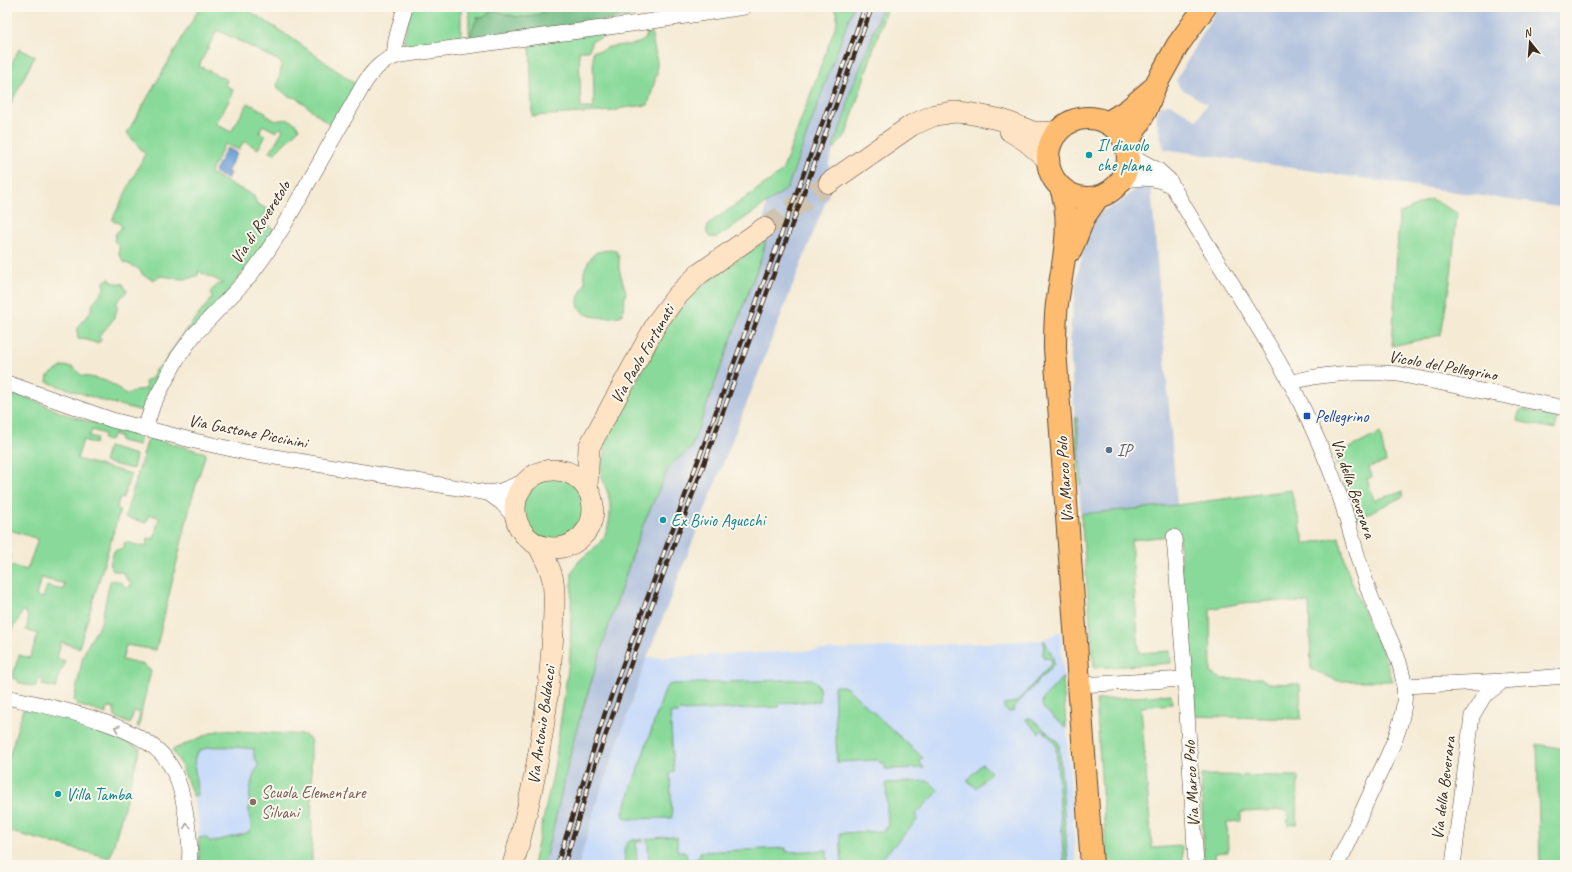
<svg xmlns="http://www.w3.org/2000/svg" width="1572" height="872" viewBox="0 0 1572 872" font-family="Caveat,sans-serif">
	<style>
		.built { fill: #c9dcf9 }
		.industrial { fill: #b6c5de }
		.green { fill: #89da9a; stroke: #62825c; fill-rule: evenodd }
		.forest { fill: #6eba82; stroke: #547250 }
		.water { fill: #6b9fd7; stroke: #53647a }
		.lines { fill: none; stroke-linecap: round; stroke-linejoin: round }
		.secondary-tunnel { stroke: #d0c4b0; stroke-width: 21; stroke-dasharray: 21 10; stroke-linecap: butt }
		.street-casing { stroke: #574739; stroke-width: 16 }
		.secondary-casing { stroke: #574739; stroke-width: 22 }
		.primary-casing { stroke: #574739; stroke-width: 24 }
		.street { stroke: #fff; stroke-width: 15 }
		.secondary { stroke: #fee4c5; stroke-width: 21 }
		.primary { stroke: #fdbc6f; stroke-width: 22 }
		.rail-casing { stroke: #3b2a1e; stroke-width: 4.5 }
		.rail { stroke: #fbf7ec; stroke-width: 3; stroke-dasharray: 9; stroke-linecap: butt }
		.oneway { stroke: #a79f9a }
		.culture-dot { fill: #0f9aa8; stroke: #fbf7ec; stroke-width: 1.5 }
		.transit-dot { fill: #1a4fb4; stroke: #fbf7ec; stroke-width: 1.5 }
		.service-dot { fill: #5c6f8a; stroke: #fbf7ec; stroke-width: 1.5 }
		.education-dot { fill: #8d6e63; stroke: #fbf7ec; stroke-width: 1.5 }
		.labels { text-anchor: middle; stroke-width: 4; stroke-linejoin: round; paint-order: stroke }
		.culture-label { font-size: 17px; fill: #0d838f; stroke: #fbf7ec; text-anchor: start }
		.street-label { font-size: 17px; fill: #3b2a1e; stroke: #fbf7ec }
		.transit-label { font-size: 17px; fill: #164399; stroke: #fbf7ec; text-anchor: start }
		.service-label { font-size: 17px; fill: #4e5e75; stroke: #fbf7ec; text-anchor: start }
		.education-label { font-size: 17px; fill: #785e54; stroke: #fbf7ec; text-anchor: start }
	</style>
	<rect width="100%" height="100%" fill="#fbf7ec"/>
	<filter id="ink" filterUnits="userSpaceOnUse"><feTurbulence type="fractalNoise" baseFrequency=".025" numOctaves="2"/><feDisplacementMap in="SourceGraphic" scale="8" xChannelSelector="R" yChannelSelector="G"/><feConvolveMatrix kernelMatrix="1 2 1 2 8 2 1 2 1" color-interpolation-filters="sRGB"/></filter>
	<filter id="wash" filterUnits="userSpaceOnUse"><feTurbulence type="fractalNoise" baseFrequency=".012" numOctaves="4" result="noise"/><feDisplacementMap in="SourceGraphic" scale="16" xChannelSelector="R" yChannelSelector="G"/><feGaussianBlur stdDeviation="0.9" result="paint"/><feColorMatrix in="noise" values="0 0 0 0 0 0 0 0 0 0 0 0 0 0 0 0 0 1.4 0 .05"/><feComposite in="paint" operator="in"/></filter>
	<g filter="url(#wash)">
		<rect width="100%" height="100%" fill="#f5ebd5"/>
		<!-- built -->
		<g class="built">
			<path d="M 1060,631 L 1076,865 L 579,865 L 594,811 L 647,658 L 1043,640 Z"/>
			<path d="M 221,730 L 306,735 L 311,741 L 312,865 L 199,865 L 198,820 L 193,796 L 181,764 L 172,750 L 213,732 Z"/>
		</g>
		<!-- industrial -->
		<g class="industrial">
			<path d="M 853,7 L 887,7 L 861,79 L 846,135 L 834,149 L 829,162 L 829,193 L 647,658 L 594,811 L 579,865 L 543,865 L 553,829 L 575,734 L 610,621 L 641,530 L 668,469 L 675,461 L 691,448 L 764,249 L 766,240 L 762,242 L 766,204 L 787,189 Z"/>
			<path d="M 1218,7 L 1565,7 L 1565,208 L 1164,149 L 1157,123 L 1157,115 L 1160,107 L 1165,104 L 1170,104 L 1197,120 L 1207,104 L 1180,88 L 1176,81 Z"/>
			<path d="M 1151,186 L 1177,505 L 1081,514 L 1070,347 L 1071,323 L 1077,277 L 1088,232 L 1094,219 L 1100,212 L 1119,203 L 1137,188 Z"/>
		</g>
		<!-- green -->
		<g class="green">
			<path d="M 200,7 L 243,7 L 290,37 L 357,85 L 335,125 L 331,126 L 297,98 L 288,96 L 277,87 L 282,65 L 279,61 L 217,30 L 199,66 L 227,80 L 225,85 L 233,89 L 231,97 L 216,124 L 231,132 L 248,103 L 265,112 L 266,115 L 276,121 C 285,118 295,119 299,129 L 274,154 L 270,152 L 283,130 L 280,128 L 276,132 L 263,125 L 259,132 L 266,136 L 258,149 L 244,141 L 239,150 L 225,144 L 210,173 L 254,196 L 257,204 L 268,209 L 261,222 L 274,229 L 258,253 L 165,371 L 142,411 L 104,401 L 47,382 L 48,376 L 63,366 L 73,367 L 81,375 L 103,380 L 114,385 L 126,395 L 137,390 L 146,389 L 145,382 L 153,377 L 155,370 L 163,364 L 181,337 L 212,298 L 210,292 L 217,285 L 223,283 L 198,271 L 198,275 C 182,283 176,277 161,276 L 154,280 L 143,275 L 139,269 L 124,262 L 119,254 L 119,245 L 114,241 L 116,233 L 122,227 L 118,222 L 114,222 L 112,220 L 145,154 L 127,133 Z"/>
			<path d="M 411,7 L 461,7 L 461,38 L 459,40 L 407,48 L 403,39 Z"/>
			<path d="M 469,7 L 544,7 L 543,12 C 526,23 507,13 489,13 L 485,17 L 477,18 L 475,27 L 471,32 L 472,40 L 469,39 Z"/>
			<path d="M 649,7 L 718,7 L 650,16 Z"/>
			<path d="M 834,7 L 853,7 L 787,189 L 719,236 C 708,242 703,231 710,223 L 779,174 L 783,169 L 837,22 L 837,13 Z"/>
			<path d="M 882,7 L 887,7 L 846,135 L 834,149 L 833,147 L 846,112 L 850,93 L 871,41 Z"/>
			<path d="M 650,27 L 657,61 L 657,73 L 648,105 L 622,108 L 615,111 L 532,116 L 530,42 L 630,29 L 630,33 L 603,37 L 591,41 L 591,46 L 588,51 L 579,51 L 581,108 L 594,108 L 593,51 L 602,51 C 605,49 607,47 610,47 C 622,43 652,49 646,28 Z"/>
			<path d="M 19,49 L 35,56 L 7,111 L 7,72 Z"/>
			<path d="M 1431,199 L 1457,213 L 1451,275 L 1441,335 L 1392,346 L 1399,214 Z"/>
			<path d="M 766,240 L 763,253 L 691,448 L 675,461 L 668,469 L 641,530 L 610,621 L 575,734 L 553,829 L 543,865 L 533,865 L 553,775 L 570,655 L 572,572 C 578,555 601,550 607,530 C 611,518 611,505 608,493 C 605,485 601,478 601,469 C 601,463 604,457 606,451 L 602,443 L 671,319 L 695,291 L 722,271 Z"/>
			<path d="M 609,250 L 616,251 L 619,257 L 619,269 L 626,292 L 622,315 C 611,319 576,320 578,301 C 578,294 584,289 585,282 C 586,278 584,277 584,273 C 584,268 592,254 597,252 C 600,251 605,251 609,250 Z"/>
			<path d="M 109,278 L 112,282 L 123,284 L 127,291 L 117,302 C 119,316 108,326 99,336 L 101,341 L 96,343 L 87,340 L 78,339 C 75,323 83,323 90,312 C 92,309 92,306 93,303 C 97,296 107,291 104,282 Z"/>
			<path d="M 7,393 C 23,393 49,408 65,414 C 90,423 116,429 141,436 L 139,445 L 120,441 L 120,437 L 114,434 L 109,441 L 103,439 L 104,434 L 92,430 L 89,436 L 97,438 L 95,444 L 83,440 L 77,459 L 131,474 L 123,498 L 119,499 L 117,507 L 120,510 L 79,648 L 61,642 L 57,658 L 65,661 L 62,670 L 60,671 L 56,688 L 42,685 L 43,679 L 38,678 L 36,687 L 19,683 L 18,680 L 12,678 L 19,655 L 30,658 L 38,634 L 26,630 C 28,624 29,616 25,611 L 22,612 L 18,621 L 15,625 L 14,624 L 7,646 L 7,555 L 11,556 L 9,565 L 27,570 L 38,539 L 7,529 ZM 41,578 L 65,584 L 63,590 L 47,586 L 43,598 L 36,596 Z"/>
			<path d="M 1520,409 L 1558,417 L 1555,429 L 1517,421 Z"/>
			<path d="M 1075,418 L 1077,418 L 1082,484 L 1079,485 Z"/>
			<path d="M 1380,433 L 1386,462 L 1369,467 L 1372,477 L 1367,479 L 1374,500 L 1402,492 L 1404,496 L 1357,519 L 1334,456 Z"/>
			<path d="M 150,438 L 206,453 L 192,498 L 156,650 L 126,645 L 122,660 L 144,665 L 151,671 L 142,709 L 139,728 L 137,726 L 140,713 L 134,711 L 130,724 L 115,717 L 114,708 L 110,707 L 106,709 L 106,714 L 78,705 L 74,701 L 83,656 L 89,643 L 101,623 L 110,581 C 118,579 122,582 126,588 L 130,587 L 131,582 L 126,579 L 126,575 L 121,572 L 113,571 L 110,564 L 114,551 L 123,548 L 125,542 L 146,547 L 148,538 L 154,539 L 159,517 L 149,515 L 146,523 L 125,517 L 147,442 Z"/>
			<path d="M 108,447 L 136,455 L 133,469 L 104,462 Z"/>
			<circle cx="554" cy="509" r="32"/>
			<path d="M 1291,490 L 1305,544 L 1339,537 L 1348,572 L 1372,632 L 1380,645 L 1393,681 L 1338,681 L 1311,669 L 1309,603 L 1271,601 L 1242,603 L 1210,609 L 1211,673 L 1222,679 L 1261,678 L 1268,683 L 1300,684 L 1301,719 L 1191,716 L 1179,535 L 1131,540 L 1139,653 L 1170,651 L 1171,663 L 1094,668 L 1081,514 L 1177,505 Z"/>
			<path d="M 1044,640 L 1053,657 L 1054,664 L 1013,708 L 1014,710 C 1011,713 1007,712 1004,708 L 1004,704 L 1017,702 L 1051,664 L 1051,659 L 1043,657 Z"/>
			<path d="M 1062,678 L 1063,678 L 1066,728 L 1043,708 L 1042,703 L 1043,699 Z"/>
			<path d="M 811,679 C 821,682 819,692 820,701 L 779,703 L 779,707 L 679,711 L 678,713 L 670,713 L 674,772 L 670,773 L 672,818 L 629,819 L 624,817 L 623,813 L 665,690 L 669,685 L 674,684 Z"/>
			<path d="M 834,686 L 843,686 L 847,688 L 923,758 L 919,761 L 924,768 L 885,769 L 885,763 L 880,763 L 879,760 L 837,762 Z"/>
			<path d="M 1171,694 L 1172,704 L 1141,707 L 1152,848 L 1182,846 L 1183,865 L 1107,865 L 1096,700 Z"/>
			<path d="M 23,709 C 63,717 104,728 140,749 L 110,858 L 7,831 L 7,764 Z"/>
			<path d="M 1027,718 L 1031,718 L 1059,743 L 1068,865 L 1064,865 L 1056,745 L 1053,741 L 1042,730 L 1039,733 L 1026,720 Z"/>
			<path d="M 221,730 L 306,735 L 311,741 L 312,865 L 199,865 L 199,838 L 205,837 L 211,842 L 244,834 L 250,831 C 252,824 249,818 249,811 C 249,800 250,776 258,767 L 258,763 L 254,758 L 254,749 C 241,748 199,741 195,757 C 193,764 197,784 197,792 L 197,795 L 193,796 L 181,764 L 172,750 L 213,732 Z"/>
			<path d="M 1537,744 L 1565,749 L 1565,865 L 1540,865 Z"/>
			<path d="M 982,764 L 991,772 L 976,788 L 967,780 Z"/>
			<path d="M 1201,775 L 1298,776 L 1297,824 L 1288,825 L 1287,810 L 1241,812 L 1241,821 L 1227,822 L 1228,852 L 1215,853 L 1216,865 L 1204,865 Z"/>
			<path d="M 929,781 L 939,791 L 915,815 L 918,819 L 876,865 L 842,865 L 840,833 L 885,831 L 885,828 L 888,828 L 886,783 Z"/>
			<path d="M 673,836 L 673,838 L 677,837 L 677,851 L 684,851 L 684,853 L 686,853 L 687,860 L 698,859 L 698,856 L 700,856 L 700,852 L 786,848 L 786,852 L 827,850 L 827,865 L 649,865 L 648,842 L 647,842 L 646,839 Z"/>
			<path d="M 643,839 L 643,842 L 636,842 L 637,865 L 625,865 L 624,849 L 627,843 L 632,840 Z"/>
		</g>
		<!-- forest -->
		<path class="forest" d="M 544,7 L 641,7 L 639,12 L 631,17 L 500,36 L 488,36 L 472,40 C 468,32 475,25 477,18 C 485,18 487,11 494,11 C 498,11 503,13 506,14 C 519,18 532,19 543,12 Z"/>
		<!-- water -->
		<path class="water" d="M 227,148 L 237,153 L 227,172 L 230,173 L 227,179 L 214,172 Z"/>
	</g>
	<g filter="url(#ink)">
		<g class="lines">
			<!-- secondary-tunnel -->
			<path class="secondary-tunnel" d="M 764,228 L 829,183"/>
			<defs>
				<g id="street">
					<path d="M 394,57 L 396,39 L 405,7"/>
					<path d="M 1128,154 L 1158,170 L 1169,180 C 1198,232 1231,282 1261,332 C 1275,355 1289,378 1300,402 C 1315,433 1330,466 1341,500 C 1351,532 1359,565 1371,597 C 1385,632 1408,665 1404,704 C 1401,731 1388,755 1377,779 C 1364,808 1351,836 1337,865"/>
					<path d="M 1121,181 C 1138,177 1155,176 1170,185"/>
					<path d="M 7,383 L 112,420 L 195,441 L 245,452 L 488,493 L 501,491 L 528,480"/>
					<path d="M 1290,383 C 1320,373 1366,371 1398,374 L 1565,408"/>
					<path d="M 145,429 L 153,404 L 178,357 L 194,335 L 249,277 L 265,255 L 283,227 L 365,82 C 374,69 384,58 401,55 L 646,22 L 744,7"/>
					<path d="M 488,493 L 502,503 L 516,519"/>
					<path d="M 1174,537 L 1185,679 L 1196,865"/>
					<path d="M 1079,685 L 1185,679"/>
					<path d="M 1404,686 L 1503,681"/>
					<path d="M 7,697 C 50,707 139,723 166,759 C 179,776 183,797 186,816 C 189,832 191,849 189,865"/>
					<path d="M 1453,865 L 1472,716 L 1484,696 L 1503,681 L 1565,676"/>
				</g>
				<g id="secondary">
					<path d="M 1010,131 L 1026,141 L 1047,159"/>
					<path d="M 829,183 L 912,125 L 935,115 L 955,112 L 968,113 L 1002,120 L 1033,132 L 1057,132"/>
					<circle cx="554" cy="509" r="39"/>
					<path d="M 587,488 L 589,447 L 658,321 L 676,297 L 699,274 L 764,228"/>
					<path d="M 513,865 C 533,794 547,722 552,648 C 553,628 556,601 553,581 C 551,569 544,556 538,545"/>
				</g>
				<g id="primary">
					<circle cx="1088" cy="158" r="40"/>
					<path d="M 1107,123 L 1128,110 L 1151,90"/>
					<path d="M 1126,146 L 1146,110 L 1155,86 L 1177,46 L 1205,7"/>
					<path d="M 1061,188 C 1073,223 1063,262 1058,297 C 1055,314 1055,332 1055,349 L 1092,865"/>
					<path d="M 1071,250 L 1084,217 L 1098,197"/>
				</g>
			</defs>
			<!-- street casing -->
			<use href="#street" class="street-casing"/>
			<!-- secondary casing -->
			<use href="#secondary" class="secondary-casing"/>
			<!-- primary casing -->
			<use href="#primary" class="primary-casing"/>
			<!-- street -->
			<use href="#street" class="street"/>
			<!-- secondary -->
			<use href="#secondary" class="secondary"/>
			<!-- primary -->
			<use href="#primary" class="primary"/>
			<defs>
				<g id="rail">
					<path d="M 557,865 L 605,713 L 865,7"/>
					<path d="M 564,865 L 595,765 L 642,632 L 872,7"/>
				</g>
			</defs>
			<!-- rail casing -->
			<use href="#rail" class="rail-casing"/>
			<!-- rail -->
			<use href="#rail" class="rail"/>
		</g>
		<!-- one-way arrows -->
		<defs><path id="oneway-chevron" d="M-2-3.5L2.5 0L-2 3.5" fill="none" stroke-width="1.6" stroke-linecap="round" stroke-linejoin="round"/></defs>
		<g class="oneway">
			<use href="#oneway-chevron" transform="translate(117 728) rotate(-158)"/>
			<use href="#oneway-chevron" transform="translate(187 826) rotate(-97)"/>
		</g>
	</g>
	<!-- markers -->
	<g class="culture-dot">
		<circle cx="1089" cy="155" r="4"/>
		<circle cx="663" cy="520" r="4"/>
		<circle cx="58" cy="794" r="4"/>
	</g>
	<rect class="transit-dot" x="1303" y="412" width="8" height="8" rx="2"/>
	<circle class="service-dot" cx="1109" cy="450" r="4"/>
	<circle class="education-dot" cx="253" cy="802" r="4"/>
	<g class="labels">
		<!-- culture labels -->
		<g class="culture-label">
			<text x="1097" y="151">Il diavolo<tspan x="1097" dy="20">che plana</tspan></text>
			<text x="671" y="526">Ex Bivio Agucchi</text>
			<text x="66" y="800">Villa Tamba</text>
		</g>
		<!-- street labels -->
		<g class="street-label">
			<text transform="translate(260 222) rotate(-57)" y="6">Via di Roveretolo</text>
			<text transform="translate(642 354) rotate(-60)" y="6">Via Paolo Fortunati</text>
			<text transform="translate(1443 365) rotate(10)" y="6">Vicolo del Pellegrino</text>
			<text transform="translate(248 431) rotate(11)" y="6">Via Gastone Piccinini</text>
			<text transform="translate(1064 480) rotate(-94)" y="6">Via Marco Polo</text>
			<text transform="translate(1354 488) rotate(71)" y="6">Via della Beverara</text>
			<text transform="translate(541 725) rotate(-82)" y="6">Via Antonio Baldacci</text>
			<text transform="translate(1191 784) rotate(-93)" y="6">Via Marco Polo</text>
			<text transform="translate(1443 788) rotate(-83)" y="6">Via della Beverara</text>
		</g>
		<!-- transit labels -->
		<g class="transit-label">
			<text x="1315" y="422">Pellegrino</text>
		</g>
		<!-- service labels -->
		<g class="service-label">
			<text x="1117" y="456">IP</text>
		</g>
		<!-- education labels -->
		<g class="education-label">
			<text x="261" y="798">Scuola Elementare<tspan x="261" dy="20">Silvani</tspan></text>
		</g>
	</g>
	<!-- margin -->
	<rect width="1572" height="872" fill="none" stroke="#fbf7ec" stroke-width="24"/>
	<!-- north arrow -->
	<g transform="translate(1530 42) rotate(343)" stroke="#fbf7ec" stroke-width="3" paint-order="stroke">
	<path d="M0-3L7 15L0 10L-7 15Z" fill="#3b2a1e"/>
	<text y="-6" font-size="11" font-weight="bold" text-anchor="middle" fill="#3b2a1e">N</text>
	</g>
</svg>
